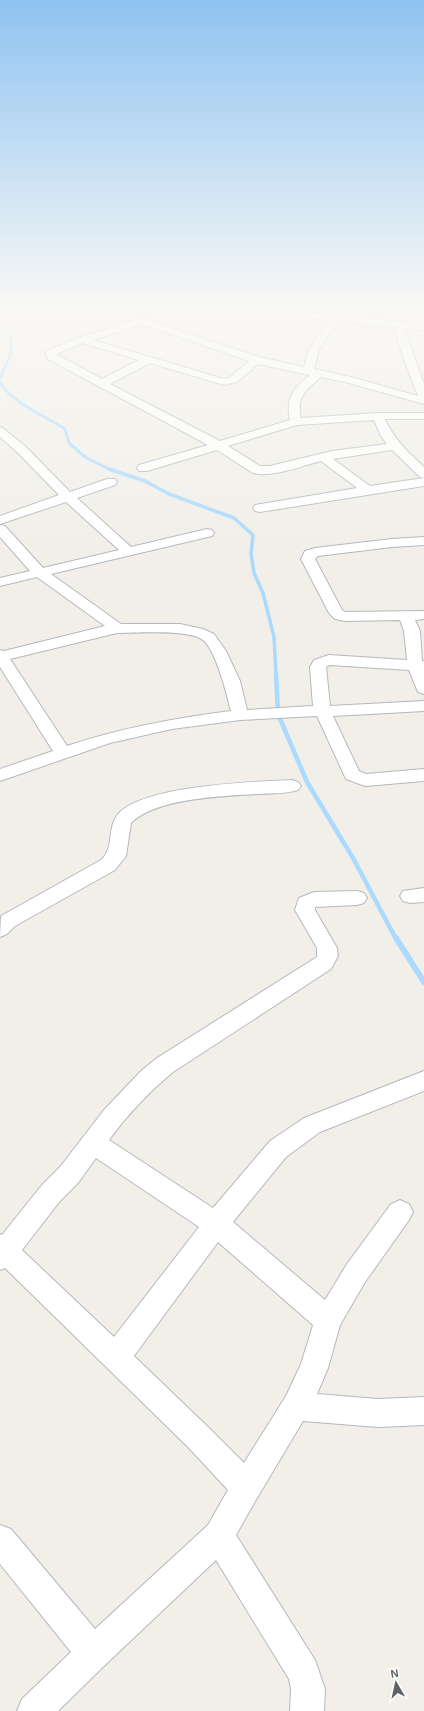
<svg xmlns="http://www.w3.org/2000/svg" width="424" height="1711" viewBox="0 0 424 1711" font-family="Helvetica,sans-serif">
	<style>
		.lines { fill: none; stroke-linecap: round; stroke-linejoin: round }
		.stream-far3 { stroke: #aadaff; stroke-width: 3 }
		.stream-far2 { stroke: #aadaff; stroke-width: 3.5 }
		.stream-far1 { stroke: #aadaff; stroke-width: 4.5 }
		.stream { stroke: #aadaff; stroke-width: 6 }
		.street-casing { stroke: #b5b8bc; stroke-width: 2 }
		.street { fill: #fff; fill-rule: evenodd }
	</style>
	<rect width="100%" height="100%" fill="#f1efe8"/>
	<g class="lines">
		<!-- stream-far3 -->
		<g class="stream-far3">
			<path d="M 0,379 L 11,353 L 11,335"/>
			<path d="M 0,383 C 17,406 42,414 65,429 L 69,443 L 85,457 L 111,470"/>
		</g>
		<!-- stream-far2 -->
		<path class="stream-far2" d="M 109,469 L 145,481 L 169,494 L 234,518 L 253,535 L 251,554 L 254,573 L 263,593 L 274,637 L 276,675"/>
		<!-- stream-far1 -->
		<path class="stream-far1" d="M 276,674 L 278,714 L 307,782 L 353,858 L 396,939"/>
		<!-- stream -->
		<path class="stream" d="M 396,938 L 424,982"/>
		<defs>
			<g id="street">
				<path d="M 250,310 L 281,310 L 410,323 L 416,310 L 424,310 L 424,314 L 419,324 L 424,324 L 424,330 L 404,328 L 424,384 L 424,404 L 345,382 L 321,377 C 306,390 296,396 301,418 L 378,413 L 424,413 L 424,419 L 385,419 C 395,441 407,451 424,467 L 424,478 L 420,477 L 392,450 L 333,459 L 370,486 L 424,478 L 424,486 L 260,512 L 255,511 L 253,508 L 255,505 L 357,488 L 321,461 C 301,466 272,478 253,473 L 217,450 L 147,471 L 139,471 L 137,468 L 139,465 L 208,445 L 48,359 L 45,353 L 46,351 L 78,338 L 142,318 L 259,357 L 304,367 L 309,350 L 328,320 L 255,313 ZM 337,321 L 394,327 L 404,360 L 418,396 L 351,377 L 314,369 L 319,350 ZM 142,324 L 249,361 L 229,378 L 224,379 L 93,340 ZM 83,343 L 139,360 L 102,379 L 56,354 ZM 150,363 L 224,385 L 237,382 L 258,364 L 310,375 C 294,388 285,397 290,420 L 220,441 L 110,384 ZM 374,420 L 381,436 L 387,444 L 332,451 L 270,466 L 260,466 L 228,446 L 297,425 Z"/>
				<path d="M 0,427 L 4,429 L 25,446 L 70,492 L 107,479 L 115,479 L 117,482 L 115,485 L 77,498 L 131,547 L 207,529 L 212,530 L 214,533 L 212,536 L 51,574 L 121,624 L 180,624 L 203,629 L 214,634 L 226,651 L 240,681 L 247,710 L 313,706 L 310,667 L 314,660 L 329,655 L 407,660 L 404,631 L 400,620 L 345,621 L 335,619 L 329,613 L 301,559 L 305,551 L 315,548 L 392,539 L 424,537 L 424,545 L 392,547 L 318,556 L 315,559 L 342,610 L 345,612 L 424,611 L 424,619 L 415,620 L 420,631 L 422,661 L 424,661 L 424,694 L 418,692 L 409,670 L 330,665 L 326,667 L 330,706 L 424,701 L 424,711 L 333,716 L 359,771 L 366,774 L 424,769 L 424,781 L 365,786 L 346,779 L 317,716 L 240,720 L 172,729 L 110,743 L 0,781 L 0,769 L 53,751 L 0,667 L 0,650 L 4,651 L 105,626 L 37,577 L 0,586 L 0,578 L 30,571 L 0,537 L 0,525 L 5,526 L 43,568 L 119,550 L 66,502 L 0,524 L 0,516 L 59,495 L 17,452 L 0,437 ZM 117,633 C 136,633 189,629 203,640 C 216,650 227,695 231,711 C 174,718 121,728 67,746 L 10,659 Z"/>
				<path d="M 292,780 L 298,782 L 301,786 L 298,790 C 286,794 272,793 258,794 C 224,796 156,798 131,823 L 126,856 L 115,870 L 15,926 L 7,934 L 0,937 L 1,916 L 101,860 C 115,848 106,827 119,813 C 147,785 252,782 292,780 Z"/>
				<path d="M 424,888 L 424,902 L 410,903 L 403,901 L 400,896 L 403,891 Z"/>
				<path d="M 357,891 L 364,893 L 367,898 L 364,903 L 357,905 L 315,907 L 315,910 L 337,948 L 338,956 L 331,969 L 173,1072 C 149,1092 127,1115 109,1140 L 213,1208 L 270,1141 L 304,1118 L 424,1071 L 424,1091 L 320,1132 L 286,1157 L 233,1222 L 325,1300 L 347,1264 L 391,1204 L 400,1200 L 409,1204 L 413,1212 L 409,1220 L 365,1282 L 340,1325 L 328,1368 L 317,1394 L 378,1399 L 424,1397 L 424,1425 L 378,1427 L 303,1421 L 257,1498 L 236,1535 L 315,1660 L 325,1689 L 324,1711 L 290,1711 L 291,1689 L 289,1679 L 216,1560 L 105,1665 L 58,1711 L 17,1711 L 22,1699 L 71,1652 L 0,1564 L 0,1525 L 11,1529 L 95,1629 L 208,1525 L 228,1490 L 188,1447 L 5,1268 L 0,1270 L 0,1234 L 2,1235 L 42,1185 L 60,1167 L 104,1110 L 141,1071 L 157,1058 L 317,957 L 317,948 L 295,910 L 299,898 L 314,892 ZM 96,1158 L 199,1227 L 114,1337 L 22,1250 L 60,1201 L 78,1183 ZM 218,1242 L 313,1325 L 301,1364 L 286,1396 L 244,1463 L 208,1427 L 134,1356 Z"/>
			</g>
		</defs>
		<!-- street casing -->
		<use href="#street" class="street-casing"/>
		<!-- street -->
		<use href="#street" class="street"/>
	</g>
	<!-- sky -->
	<linearGradient id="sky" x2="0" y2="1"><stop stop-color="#8fc3f1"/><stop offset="0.56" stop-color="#f9f8f5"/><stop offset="1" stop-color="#f9f8f5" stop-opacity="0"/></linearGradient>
	<rect width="424" height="549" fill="url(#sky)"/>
	<!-- north arrow -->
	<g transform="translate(396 1683) rotate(351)" stroke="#ffffff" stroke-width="3" paint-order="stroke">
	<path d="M0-3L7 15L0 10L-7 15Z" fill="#5f6368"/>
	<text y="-6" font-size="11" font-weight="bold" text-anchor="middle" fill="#5f6368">N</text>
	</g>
</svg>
